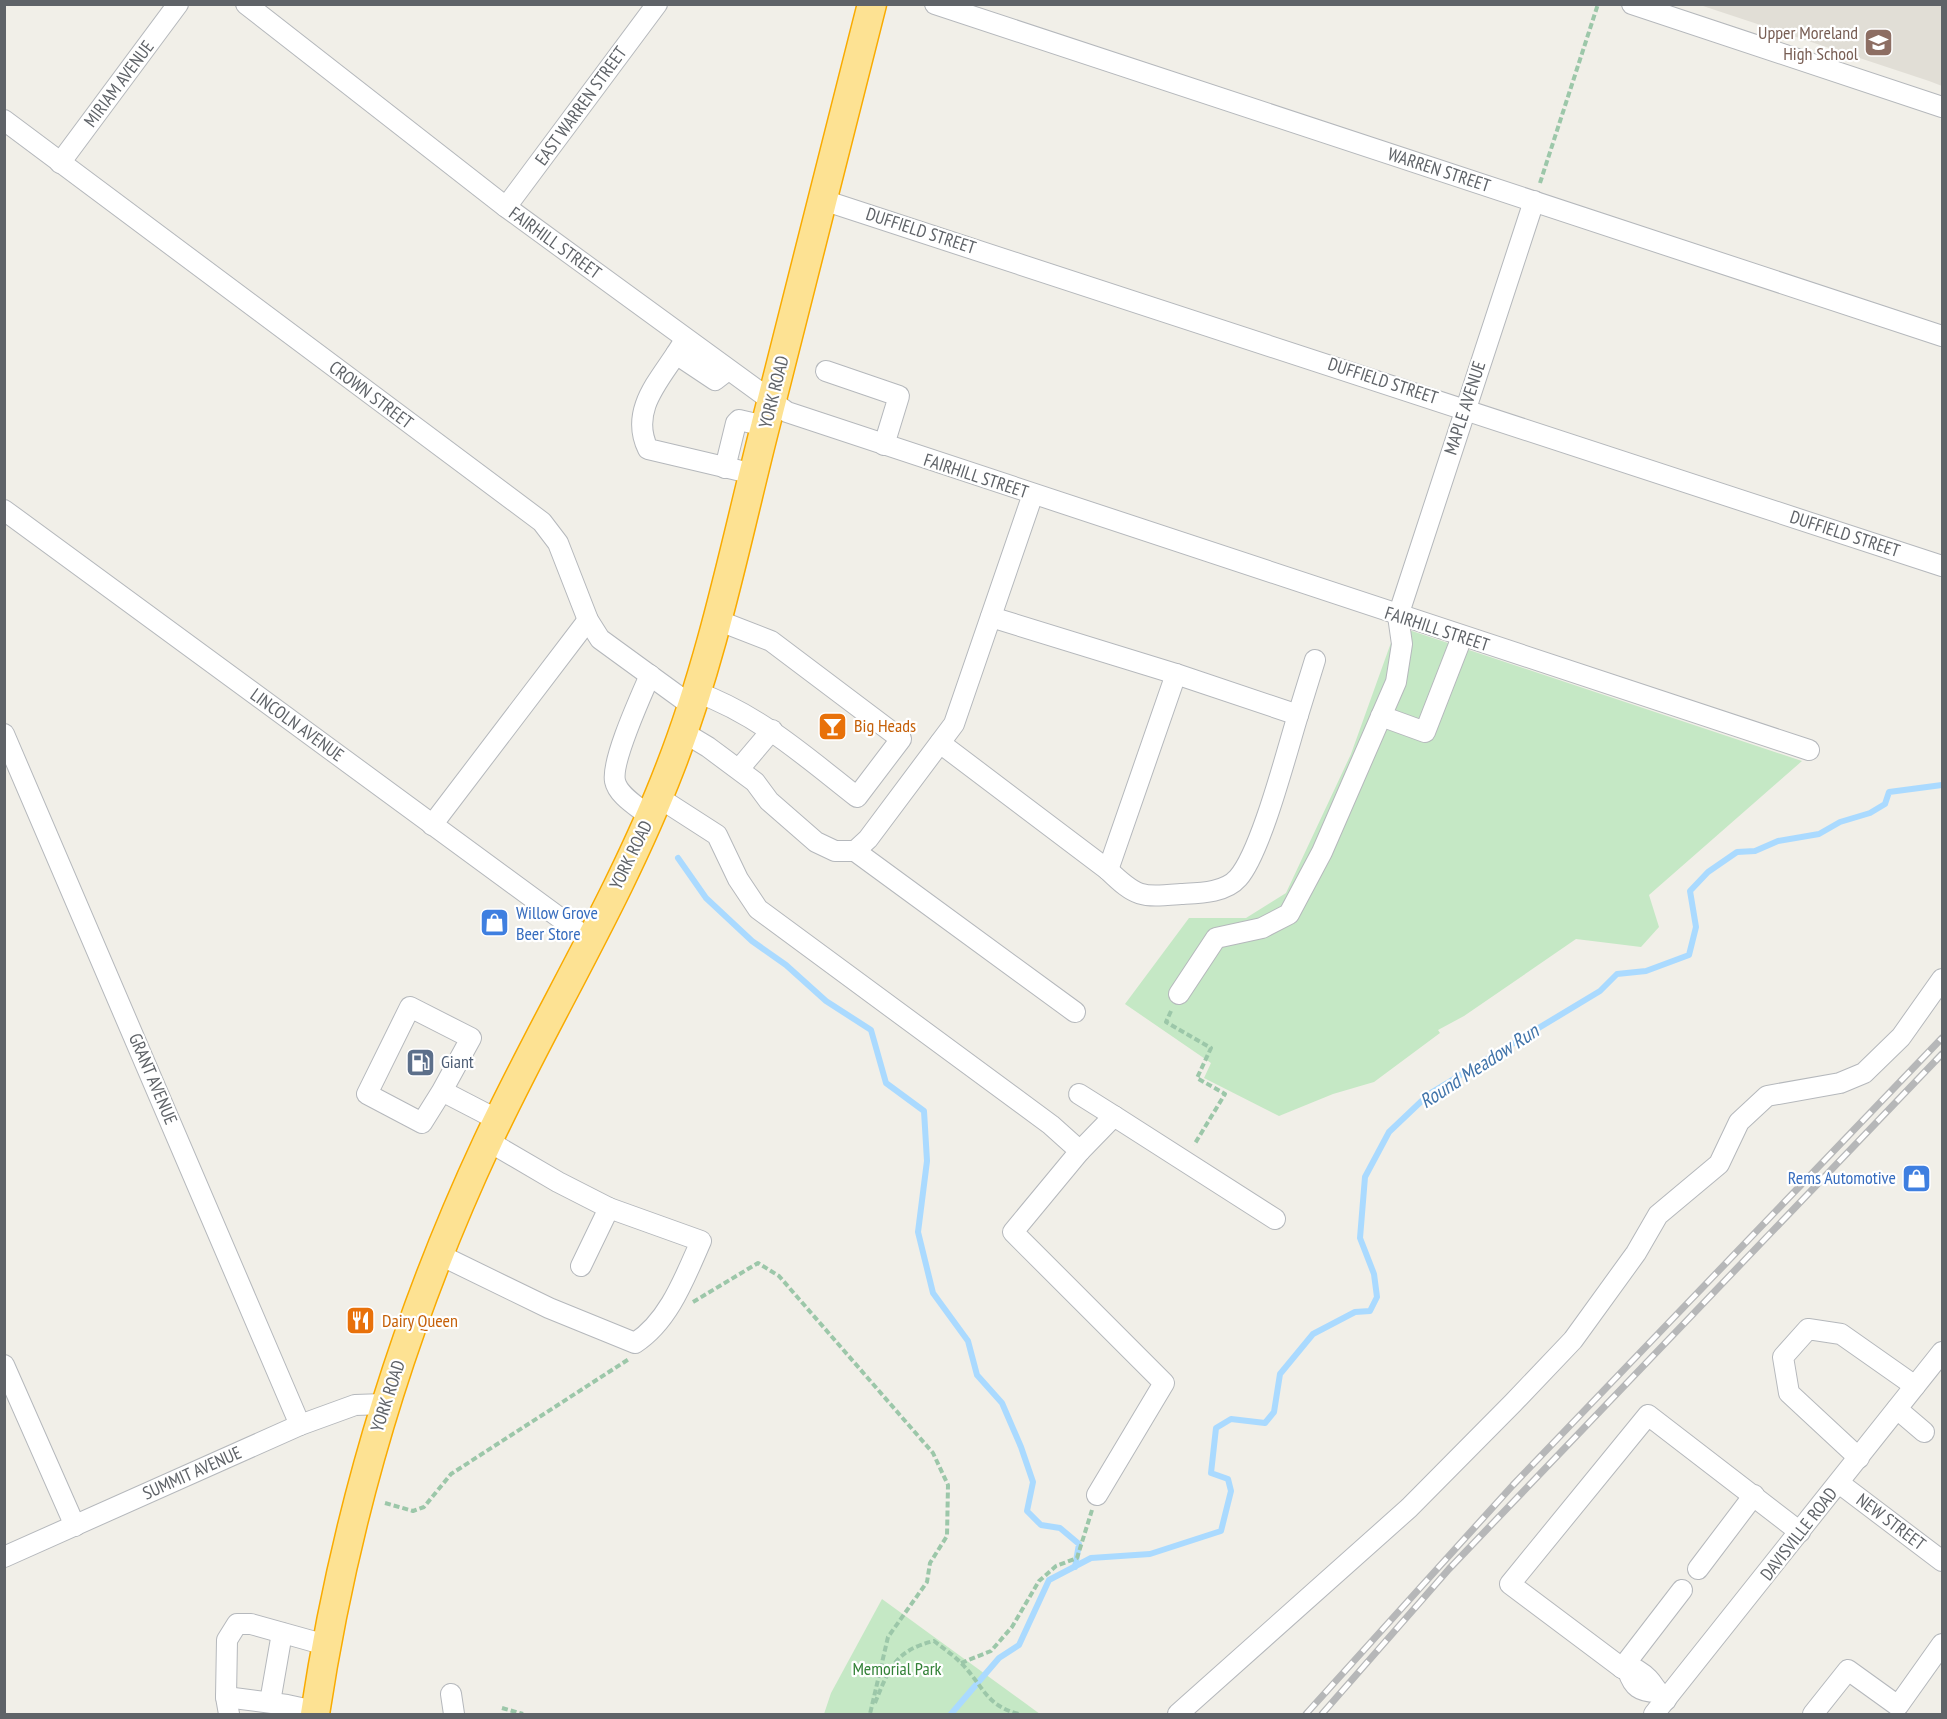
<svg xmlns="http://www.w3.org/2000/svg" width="1947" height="1719" viewBox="0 0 1947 1719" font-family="'PT Sans Narrow',sans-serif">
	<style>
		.education { fill: #e1ded6 }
		.green { fill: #c5e8c5 }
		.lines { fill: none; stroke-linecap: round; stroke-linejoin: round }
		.stream { stroke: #aadaff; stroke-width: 6 }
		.minor-casing { stroke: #b5b8bc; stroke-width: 22 }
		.highway-casing { stroke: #f9ab00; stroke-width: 31 }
		.path { stroke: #9cc7a9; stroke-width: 4; stroke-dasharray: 6 3; stroke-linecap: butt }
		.minor { stroke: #fff; stroke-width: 20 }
		.highway { stroke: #fde293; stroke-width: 28 }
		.rail-casing { stroke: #b6b7b8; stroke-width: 7 }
		.rail { stroke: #fff; stroke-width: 4.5; stroke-dasharray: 14; stroke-linecap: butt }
		.labels { text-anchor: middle; stroke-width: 4.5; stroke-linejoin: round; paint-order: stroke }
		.education-label { font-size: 18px; fill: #785e54; stroke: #fff; text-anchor: end }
		.street-label { font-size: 18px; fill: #5f6368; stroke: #fff }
		.food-label { font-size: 18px; fill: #c56008; stroke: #fff; text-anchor: start }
		.shop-label { font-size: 18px; fill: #366cbe; stroke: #fff; text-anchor: start }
		.service-label { font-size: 18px; fill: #4e5e75; stroke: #fff; text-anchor: start }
		.park-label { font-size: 18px; fill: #348238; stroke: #fff }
		.water-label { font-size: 20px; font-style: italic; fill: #4174aa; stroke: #fff }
	</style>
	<rect width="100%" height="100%" fill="#f1efe8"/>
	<!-- education -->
	<path class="education" d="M 1700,5 L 1942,5 L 1942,86 L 1929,81 Z"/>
	<!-- green -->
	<g class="green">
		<path d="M 1397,626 L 1802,761 L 1649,895 L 1659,927 L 1641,947 L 1576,939 L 1464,1016 L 1438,1030 L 1440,1033 L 1374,1082 L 1333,1094 L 1279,1116 L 1204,1078 L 1211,1063 L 1125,1004 L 1189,918 L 1246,918 L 1286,893 L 1351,754 Z"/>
		<path d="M 882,1599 L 1040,1714 L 824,1714 L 831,1693 Z"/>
	</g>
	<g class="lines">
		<!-- stream -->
		<g class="stream">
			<path d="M 678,858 L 706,898 L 752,941 L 786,965 L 826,1001 L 871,1030 L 886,1083 L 924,1111 L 927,1161 L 918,1232 L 933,1293 L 968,1341 L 977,1375 L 1002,1403 L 1021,1447 L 1033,1482 L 1027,1511 L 1041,1525 L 1060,1528 L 1079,1544 L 1075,1567"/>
			<path d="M 951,1714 L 999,1658 L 1019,1645 L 1049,1580 L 1091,1558 L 1150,1554 L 1221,1531 L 1231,1491 L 1228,1479 L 1211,1473 L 1216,1428 L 1231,1419 L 1265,1423 L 1274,1412 L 1280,1374 L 1313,1334 L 1355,1312 L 1370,1311 L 1377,1297 L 1374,1274 L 1360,1238 L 1365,1177 L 1389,1132 L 1429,1094 L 1600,991 L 1617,974 L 1646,971 L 1689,955 L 1696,927 L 1690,891 L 1708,872 L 1737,852 L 1755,851 L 1778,841 L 1819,834 L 1840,822 L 1870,813 L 1885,804 L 1889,792 L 1942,785"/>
		</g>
		<defs>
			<g id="minor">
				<path d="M 246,4 L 506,207 L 787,412 L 1809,750"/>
				<path d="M 935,4 L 1942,336"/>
				<path d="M 1632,4 L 1942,107"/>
				<path d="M 4,120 L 542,522 L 558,543 L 588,620 L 600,639 L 692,706"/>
				<path d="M 60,163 L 178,4"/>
				<path d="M 823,200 L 1942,566"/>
				<path d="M 506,207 L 657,4"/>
				<path d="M 683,343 L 676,354 L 715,380 L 728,370"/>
				<path d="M 676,354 C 657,383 630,412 648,449 L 754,474"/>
				<path d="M 826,371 L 899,396 L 884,445"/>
				<path d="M 725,468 L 736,423 L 739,420 L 765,426"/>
				<path d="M 4,510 L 590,940"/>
				<path d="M 1176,674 L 1298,715 L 1315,660"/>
				<path d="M 650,675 C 641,696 611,761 615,781 C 618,796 639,807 650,817"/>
				<path d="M 696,692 C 758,714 806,757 857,797 L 901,739 L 771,641 L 717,620"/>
				<path d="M 1381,716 L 1425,732 L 1462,637"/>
				<path d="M 683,732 L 708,747 L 755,782 L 769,801 L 816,842 L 835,851 L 855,851 L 1075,1012"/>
				<path d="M 4,734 L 300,1425"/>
				<path d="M 940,743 L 1108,870 L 1176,674 L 991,617"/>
				<path d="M 739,769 L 772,730"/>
				<path d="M 658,797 L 717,835 L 738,879 L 758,909 L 1051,1125 L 1080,1151 L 1013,1232 L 1164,1383 L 1097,1495"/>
				<path d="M 432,825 L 588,620"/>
				<path d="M 855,851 L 868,839 L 954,724 L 1033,494"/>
				<path d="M 1108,870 C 1137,898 1141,897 1181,894 C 1199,893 1225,893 1238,878 C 1261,852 1286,754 1298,715"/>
				<path d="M 1179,994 L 1216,938 L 1262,928 L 1289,914 L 1322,852 L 1396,682 L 1402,644 L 1398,616 L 1534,201"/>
				<path d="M 442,1091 L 422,1123 L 367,1094 L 410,1007 L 471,1038 L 442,1091 L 498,1120"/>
				<path d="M 1079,1094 L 1114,1116"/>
				<path d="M 488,1141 L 558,1182 L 609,1208 L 581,1266"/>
				<path d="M 1080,1151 L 1114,1116 L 1275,1219"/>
				<path d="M 438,1254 L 549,1308 L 635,1343 C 669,1321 685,1277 701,1241 L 609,1208"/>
				<path d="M 4,1365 L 75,1526"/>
				<path d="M 1897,1409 L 1924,1432"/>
				<path d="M 1859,1458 L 1789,1393 L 1783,1357 L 1808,1329 L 1841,1334 L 1915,1386"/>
				<path d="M 1839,1483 L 1942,1561"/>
				<path d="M 4,1557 L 300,1425 L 355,1405 L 384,1404"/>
				<path d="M 1698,1569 L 1754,1495"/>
				<path d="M 1622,1668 L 1682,1590"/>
				<path d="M 1628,1671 C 1633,1687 1640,1692 1657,1692"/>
				<path d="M 451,1694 L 454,1714"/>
				<path d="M 226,1697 L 287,1705 L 315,1711"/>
				<path d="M 1666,1700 C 1652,1688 1655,1681 1637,1670 L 1628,1671 L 1622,1668 L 1510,1584 L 1648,1415 L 1800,1532"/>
				<path d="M 270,1702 L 282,1633"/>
				<path d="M 229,1714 L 226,1697 L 227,1640 L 237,1624 L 251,1624 L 326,1645"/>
				<path d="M 1178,1714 L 1409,1508 L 1513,1403 L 1573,1340 L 1636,1253 L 1658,1215 L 1719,1164 L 1739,1122 L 1767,1096 L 1840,1083 L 1864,1073 L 1901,1037 L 1942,979"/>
				<path d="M 1654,1714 L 1942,1352"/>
				<path d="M 1813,1714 L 1848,1670 L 1898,1706 L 1942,1644"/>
			</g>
			<path id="highway" d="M 315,1714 C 345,1516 402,1325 487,1143 C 546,1017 620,898 670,768 C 713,658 736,541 765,427 C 801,286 837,145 872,4"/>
		</defs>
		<!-- minor casing -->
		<use href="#minor" class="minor-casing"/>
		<!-- highway casing -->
		<use href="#highway" class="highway-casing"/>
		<!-- path -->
		<g class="path">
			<path d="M 1540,183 L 1598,4"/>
			<path d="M 1171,1011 L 1166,1022 L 1211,1048 L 1197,1078 L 1225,1094 L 1194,1145"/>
			<path d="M 693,1302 L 758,1263 L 779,1276 L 933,1453 L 948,1485 L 947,1536 L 930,1563 L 927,1582 L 888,1637 L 870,1714"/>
			<path d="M 385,1503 L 413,1511 L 424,1507 L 451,1474 L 629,1359"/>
			<path d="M 961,1663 L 991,1651 L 1012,1627 L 1039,1581 L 1056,1566 L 1077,1558 L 1092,1510"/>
			<path d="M 875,1703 C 889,1668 896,1650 934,1641 C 944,1649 955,1656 964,1666 C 984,1688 987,1706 1019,1714"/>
			<path d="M 502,1708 L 523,1714"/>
		</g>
		<!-- minor -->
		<use href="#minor" class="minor"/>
		<!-- highway -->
		<use href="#highway" class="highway"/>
		<defs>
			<g id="rail">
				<path d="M 1306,1714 L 1513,1485 L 1942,1038"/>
				<path d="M 1322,1714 L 1449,1569 L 1942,1054"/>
			</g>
		</defs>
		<!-- rail casing -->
		<use href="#rail" class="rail-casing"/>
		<!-- rail -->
		<use href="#rail" class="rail"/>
	</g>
	<!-- icons -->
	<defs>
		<symbol id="school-square" viewBox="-11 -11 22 22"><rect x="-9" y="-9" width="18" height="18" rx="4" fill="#8d6e63" stroke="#fff"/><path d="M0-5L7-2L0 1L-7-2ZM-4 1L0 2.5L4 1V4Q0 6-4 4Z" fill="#fff"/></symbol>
		<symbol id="bar-square" viewBox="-11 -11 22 22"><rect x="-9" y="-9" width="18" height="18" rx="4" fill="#e8710a" stroke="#fff"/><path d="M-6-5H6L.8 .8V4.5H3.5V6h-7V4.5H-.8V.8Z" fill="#fff"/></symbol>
		<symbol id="shop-square" viewBox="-11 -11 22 22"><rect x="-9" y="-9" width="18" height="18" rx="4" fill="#3f7fe0" stroke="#fff"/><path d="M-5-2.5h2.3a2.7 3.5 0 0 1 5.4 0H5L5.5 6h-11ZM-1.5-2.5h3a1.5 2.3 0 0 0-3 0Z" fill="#fff"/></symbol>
		<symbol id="fuel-square" viewBox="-11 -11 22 22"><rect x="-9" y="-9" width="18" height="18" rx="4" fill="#5c6f8a" stroke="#fff"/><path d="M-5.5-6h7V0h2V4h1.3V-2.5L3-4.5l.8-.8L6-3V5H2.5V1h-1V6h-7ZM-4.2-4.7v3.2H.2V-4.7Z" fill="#fff"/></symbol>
		<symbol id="restaurant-square" viewBox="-11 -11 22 22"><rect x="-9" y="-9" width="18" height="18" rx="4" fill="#e8710a" stroke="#fff"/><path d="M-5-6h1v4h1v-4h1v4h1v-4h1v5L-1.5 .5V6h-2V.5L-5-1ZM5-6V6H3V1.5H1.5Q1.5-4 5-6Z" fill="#fff"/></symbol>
	</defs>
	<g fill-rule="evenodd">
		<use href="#school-square" x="1862" y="26" width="33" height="33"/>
		<use href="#bar-square" x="816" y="710" width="33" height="33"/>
		<use href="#shop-square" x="478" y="906" width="33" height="33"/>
		<use href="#fuel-square" x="404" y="1046" width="33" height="33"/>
		<use href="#shop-square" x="1900" y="1162" width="33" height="33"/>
		<use href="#restaurant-square" x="344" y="1304" width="33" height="33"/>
	</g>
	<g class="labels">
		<!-- education labels -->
		<g class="education-label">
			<text x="1858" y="39">Upper Moreland<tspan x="1858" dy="21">High School</tspan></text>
		</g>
		<!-- street labels -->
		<g class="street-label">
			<text transform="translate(119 84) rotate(-53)" y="6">MIRIAM AVENUE</text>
			<text transform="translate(581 106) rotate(-54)" y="6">EAST WARREN STREET</text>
			<text transform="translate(1439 170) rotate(18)" y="6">WARREN STREET</text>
			<text transform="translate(921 231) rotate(18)" y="6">DUFFIELD STREET</text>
			<text transform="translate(555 243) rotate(36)" y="6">FAIRHILL STREET</text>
			<text transform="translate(1383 381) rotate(18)" y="6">DUFFIELD STREET</text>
			<text transform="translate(774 392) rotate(-76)" y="6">YORK ROAD</text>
			<text transform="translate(371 395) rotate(37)" y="6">CROWN STREET</text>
			<text transform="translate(1465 408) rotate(-72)" y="6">MAPLE AVENUE</text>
			<text transform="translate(976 476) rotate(18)" y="6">FAIRHILL STREET</text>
			<text transform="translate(1845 534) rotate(18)" y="6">DUFFIELD STREET</text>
			<text transform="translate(1437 629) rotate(18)" y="6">FAIRHILL STREET</text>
			<text transform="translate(297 725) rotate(36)" y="6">LINCOLN AVENUE</text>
			<text transform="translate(631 855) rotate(-64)" y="6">YORK ROAD</text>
			<text transform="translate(153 1079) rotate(67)" y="6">GRANT AVENUE</text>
			<text transform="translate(388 1396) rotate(-72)" y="6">YORK ROAD</text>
			<text transform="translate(192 1473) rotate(-24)" y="6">SUMMIT AVENUE</text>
			<text transform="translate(1891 1522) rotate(37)" y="6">NEW STREET</text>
			<text transform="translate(1799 1534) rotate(-52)" y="6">DAVISVILLE ROAD</text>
		</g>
		<!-- food labels -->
		<g class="food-label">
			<text x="854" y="732">Big Heads</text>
			<text x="382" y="1327">Dairy Queen</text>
		</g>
		<!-- shop labels -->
		<g class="shop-label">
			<text x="516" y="919">Willow Grove<tspan x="516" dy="21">Beer Store</tspan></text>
			<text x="1896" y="1184" text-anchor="end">Rems Automotive</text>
		</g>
		<!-- service labels -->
		<g class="service-label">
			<text x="441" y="1068">Giant</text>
		</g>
		<!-- park labels -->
		<g class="park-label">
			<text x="897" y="1675">Memorial Park</text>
		</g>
		<!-- water labels -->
		<g class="water-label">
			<text transform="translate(1479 1066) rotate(-33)" y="7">Round Meadow Run</text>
		</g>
	</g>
	<!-- border -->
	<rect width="1947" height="1719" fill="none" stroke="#5f6368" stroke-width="12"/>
</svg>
